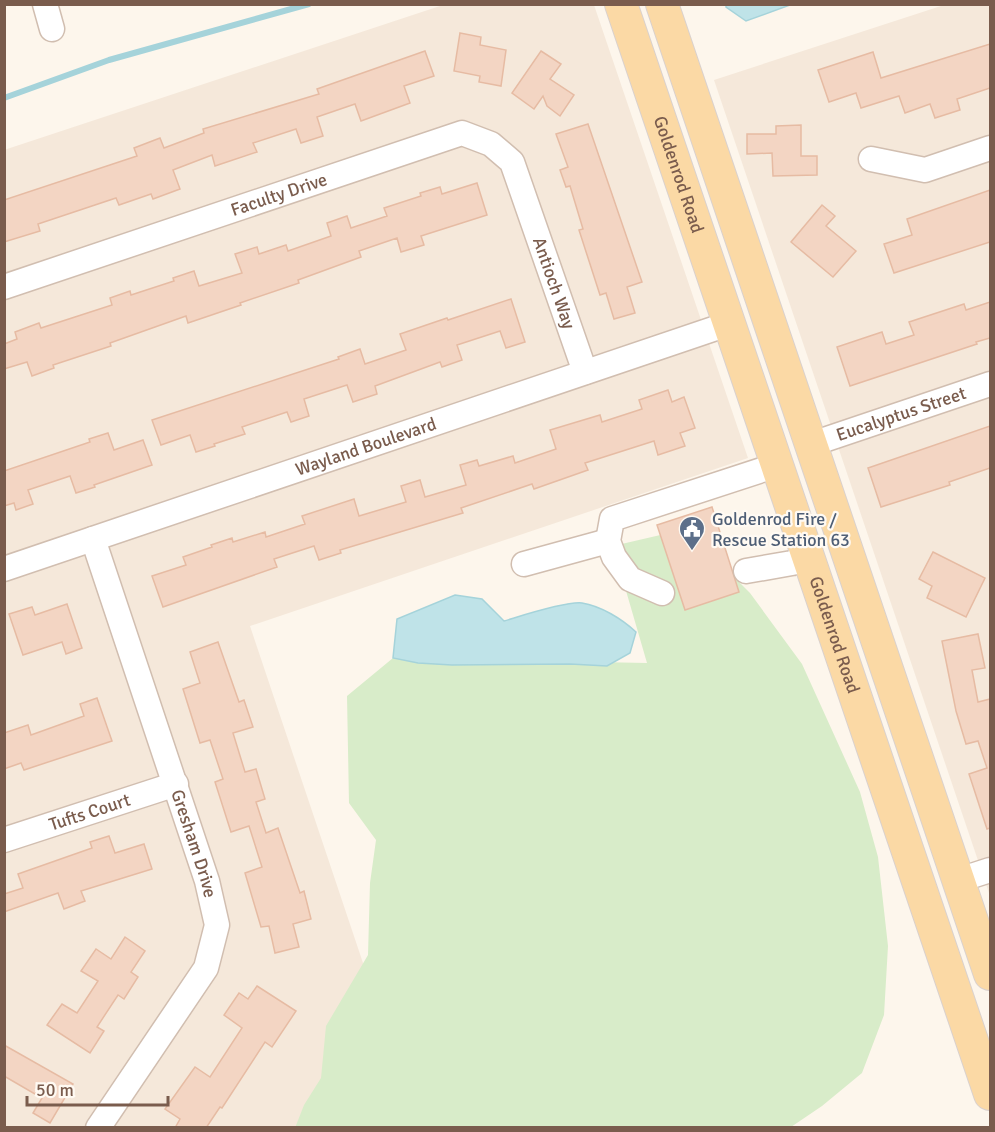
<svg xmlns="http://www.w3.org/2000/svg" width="995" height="1132" viewBox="0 0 995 1132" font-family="Signika,sans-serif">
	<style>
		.residential { fill: #f5e8da }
		.green { fill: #d8ecc9 }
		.water { fill: #bfe3e8; stroke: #a5d3da; stroke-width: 1.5 }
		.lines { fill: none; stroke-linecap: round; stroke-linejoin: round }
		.stream { stroke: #a5d3da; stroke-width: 6 }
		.building { fill: #f3d5c3; stroke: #e6bba3; stroke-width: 1.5 }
		.minor-casing { stroke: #d1beb0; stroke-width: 27 }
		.major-casing { stroke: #dad1cd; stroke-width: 34 }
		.minor { stroke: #fff; stroke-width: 24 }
		.major { stroke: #fbd9a5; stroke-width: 32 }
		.labels { text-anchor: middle; stroke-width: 4.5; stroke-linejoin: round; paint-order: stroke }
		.street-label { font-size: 18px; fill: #7a5c4d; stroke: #fffaf3 }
		.service-label { font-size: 18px; fill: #4e5e75; stroke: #fffaf3; text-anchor: start }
	</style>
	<rect width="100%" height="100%" fill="#fdf6ec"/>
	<!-- residential -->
	<g class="residential">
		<path d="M 443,5 L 594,5 L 748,458 L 250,626 L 418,1127 L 5,1127 L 4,150 Z"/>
		<path d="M 944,5 L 990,5 L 990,896 L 714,80 Z"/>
	</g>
	<!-- green -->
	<path class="green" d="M 669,533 L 704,547 L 750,593 L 802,664 L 860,792 L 878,857 L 888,946 L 884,1015 L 862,1073 L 822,1106 L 791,1127 L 295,1128 L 304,1105 L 321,1078 L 326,1026 L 368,955 L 370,883 L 376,840 L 349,803 L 347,696 L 393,658 L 647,663 L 613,546 Z"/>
	<!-- water -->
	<g class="water">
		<path d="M 726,4 L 790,4 L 790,5 L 746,21 L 726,7 Z"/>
		<path d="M 455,595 L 482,599 L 504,621 C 521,616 566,601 582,603 C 601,606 622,619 636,632 L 630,653 L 607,666 L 570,664 L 452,665 L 418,663 L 393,658 L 397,619 Z"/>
	</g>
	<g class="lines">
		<!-- stream -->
		<path class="stream" d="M 4,98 L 109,60 L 309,4"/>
	</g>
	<!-- building -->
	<g class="building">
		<path d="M 460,33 L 481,37 L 480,45 L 506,50 L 501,86 L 479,82 L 480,76 L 454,71 Z"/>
		<path d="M 990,44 L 990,88 L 957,99 L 960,110 L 935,118 L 930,104 L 905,113 L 899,96 L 861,108 L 856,93 L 829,102 L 818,70 L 873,52 L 881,78 Z"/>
		<path d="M 425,51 L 434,76 L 404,86 L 410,103 L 361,121 L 355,104 L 317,117 L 323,136 L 301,143 L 296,129 L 253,143 L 257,152 L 215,166 L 212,155 L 173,170 L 180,189 L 153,199 L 151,194 L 119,205 L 116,198 L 38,224 L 40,231 L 4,242 L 4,200 L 137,156 L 134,148 L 160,138 L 164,148 L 204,133 L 203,129 L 319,94 L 317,89 Z"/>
		<path d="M 541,51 L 561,64 L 550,79 L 574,95 L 560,116 L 547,106 L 543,96 L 534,109 L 512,93 Z"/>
		<path d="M 588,124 L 642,282 L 627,287 L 635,313 L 614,319 L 606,293 L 600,295 L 579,230 L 583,229 L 570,186 L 566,187 L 560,170 L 568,167 L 556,134 Z"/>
		<path d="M 801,125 L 801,156 L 817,156 L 817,175 L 773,176 L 772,153 L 747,154 L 747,134 L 776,134 L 776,126 Z"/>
		<path d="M 477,183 L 487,215 L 421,236 L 424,245 L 401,252 L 397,238 L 359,251 L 361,257 L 298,280 L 299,283 L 240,303 L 241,305 L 188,323 L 186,316 L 110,343 L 111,346 L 53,365 L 54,368 L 32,376 L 27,362 L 4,369 L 4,344 L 17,339 L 15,332 L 39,323 L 41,328 L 112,305 L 110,298 L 130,291 L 131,295 L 174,281 L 173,278 L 194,271 L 199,286 L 242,273 L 235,254 L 257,247 L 259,254 L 286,245 L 288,251 L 331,236 L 327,223 L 347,216 L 351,228 L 387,216 L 384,208 L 421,196 L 420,193 L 440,187 L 442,194 Z"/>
		<path d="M 990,190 L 990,242 L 894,273 L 884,244 L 912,235 L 907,219 Z"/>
		<path d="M 822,205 L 835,216 L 826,226 L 856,251 L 833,277 L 791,242 Z"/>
		<path d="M 511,299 L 525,342 L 506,348 L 500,331 L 457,345 L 462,360 L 442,367 L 440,362 L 375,386 L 377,394 L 353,402 L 347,385 L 304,399 L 309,416 L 291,422 L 287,412 L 242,427 L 245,434 L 214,444 L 215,446 L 196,452 L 190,435 L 161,445 L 152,420 L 339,359 L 338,357 L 360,349 L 365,364 L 406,350 L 400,334 L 447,318 L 448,320 Z"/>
		<path d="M 990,302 L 990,338 L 976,342 L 977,344 L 850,386 L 837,347 L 882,332 L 886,344 L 914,335 L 909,322 L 964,304 L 966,310 Z"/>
		<path d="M 668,390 L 672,402 L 684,397 L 695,428 L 680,433 L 685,446 L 658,455 L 654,441 L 585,463 L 588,470 L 534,489 L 532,484 L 461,508 L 463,513 L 340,550 L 341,553 L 319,560 L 314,546 L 274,559 L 277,567 L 163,607 L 152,576 L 186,565 L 183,557 L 212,547 L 211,545 L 232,538 L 233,542 L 265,532 L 266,537 L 305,524 L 302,516 L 354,499 L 359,516 L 406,502 L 401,486 L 420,480 L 425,497 L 466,485 L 460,465 L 477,460 L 479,466 L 513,456 L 515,463 L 556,449 L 550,430 L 600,415 L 602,422 L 642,409 L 639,400 Z"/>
		<path d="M 990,426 L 990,468 L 949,482 L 950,485 L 881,507 L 868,468 Z"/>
		<path d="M 108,433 L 114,450 L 143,440 L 152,465 L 94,485 L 95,487 L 76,493 L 70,476 L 28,490 L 33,504 L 16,510 L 14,503 L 4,506 L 4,471 L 90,442 L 89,439 Z"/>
		<path d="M 712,507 L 739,592 L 685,610 L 657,525 Z"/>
		<path d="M 933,552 L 985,578 L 966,617 L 927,598 L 932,586 L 919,579 Z"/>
		<path d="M 67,604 L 82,648 L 66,654 L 62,642 L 23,655 L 9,614 L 32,607 L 35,615 Z"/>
		<path d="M 978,634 L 985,668 L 972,670 L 978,702 L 990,699 L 990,828 L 987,829 L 969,774 L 987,768 L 978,741 L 966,744 L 956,711 L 942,641 Z"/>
		<path d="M 218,642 L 239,702 L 244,700 L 253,727 L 233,733 L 245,772 L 256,769 L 265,799 L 256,802 L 266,833 L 278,828 L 300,893 L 304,891 L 311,919 L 293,924 L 299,947 L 275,953 L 269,926 L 261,927 L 245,873 L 262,867 L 249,826 L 231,832 L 215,782 L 223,779 L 210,740 L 200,743 L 183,689 L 200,683 L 190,652 Z"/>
		<path d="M 97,698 L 112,741 L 24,770 L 21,763 L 4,769 L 4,733 L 28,725 L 31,735 L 84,716 L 80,704 Z"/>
		<path d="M 109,836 L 115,853 L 144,844 L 152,869 L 81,891 L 85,901 L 64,909 L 58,893 L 4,912 L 4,894 L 23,888 L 18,874 L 92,848 L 90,842 Z"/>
		<path d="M 125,937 L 145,951 L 131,972 L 138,977 L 124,999 L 118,995 L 97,1027 L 104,1031 L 90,1053 L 47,1025 L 62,1004 L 77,1013 L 98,981 L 81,971 L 96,949 L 111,959 Z"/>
		<path d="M 257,986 L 296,1011 L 272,1047 L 265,1042 L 222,1108 L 220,1107 L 206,1128 L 175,1128 L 180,1119 L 165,1109 L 195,1067 L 210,1077 L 242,1028 L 224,1015 L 239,993 L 248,999 Z"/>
		<path d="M 4,1045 L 73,1084 L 50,1123 L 33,1113 L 42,1098 L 4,1076 Z"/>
	</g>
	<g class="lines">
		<defs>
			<g id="minor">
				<path d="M 45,4 L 52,29"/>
				<path d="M 871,159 L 925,170 L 990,148"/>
				<path id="s1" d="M 4,287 L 462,133 L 491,144 L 512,162 L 585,372"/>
				<path id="s2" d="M 812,444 L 990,384"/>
				<path id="s3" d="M 93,539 L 207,881 L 217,925 L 206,968 L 98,1128"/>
				<path d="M 524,564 L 608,541"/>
				<path id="s4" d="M 4,569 L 728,324"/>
				<path d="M 746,571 L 792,563 L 808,557"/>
				<path d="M 662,593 L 630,579 L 614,557 L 608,541 L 612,519 L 777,465"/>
				<path id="s5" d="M 4,840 L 176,784"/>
				<path d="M 959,880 L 990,870"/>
			</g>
			<g id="major">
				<path id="s6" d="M 621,4 L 990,1094"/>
				<path d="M 662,4 L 990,974"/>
			</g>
		</defs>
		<!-- minor casing -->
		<use href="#minor" class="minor-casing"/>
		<!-- major casing -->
		<use href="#major" class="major-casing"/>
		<!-- minor -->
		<use href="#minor" class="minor"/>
		<!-- major -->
		<use href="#major" class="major"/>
	</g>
	<!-- icons -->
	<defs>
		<symbol id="civic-pin" viewBox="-11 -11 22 30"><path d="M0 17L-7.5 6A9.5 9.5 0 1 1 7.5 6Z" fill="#5c6f8a" stroke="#fffaf3"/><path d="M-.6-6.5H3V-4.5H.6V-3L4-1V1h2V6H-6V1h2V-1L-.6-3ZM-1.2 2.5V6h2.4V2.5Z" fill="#fff"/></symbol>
	</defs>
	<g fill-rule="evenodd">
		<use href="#civic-pin" x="677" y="514" width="30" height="40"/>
	</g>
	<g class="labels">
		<!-- street labels -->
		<g class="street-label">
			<text dy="6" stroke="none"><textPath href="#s6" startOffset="180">Goldenrod Road</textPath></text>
			<text dy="6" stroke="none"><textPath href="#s1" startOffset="290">Faculty Drive</textPath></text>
			<text dy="6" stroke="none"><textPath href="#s1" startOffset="670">Antioch Way</textPath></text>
			<text dy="6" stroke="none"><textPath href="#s2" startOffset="94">Eucalyptus Street</textPath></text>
			<text dy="6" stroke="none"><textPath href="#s4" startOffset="382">Wayland Boulevard</textPath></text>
			<text dy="6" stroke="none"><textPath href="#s6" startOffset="666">Goldenrod Road</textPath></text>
			<text dy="6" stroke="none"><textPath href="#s5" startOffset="90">Tufts Court</textPath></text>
			<text dy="6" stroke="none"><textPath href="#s3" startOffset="321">Gresham Drive</textPath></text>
		</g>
		<!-- service labels -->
		<g class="service-label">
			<text x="712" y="525">Goldenrod Fire /<tspan x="712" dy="21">Rescue Station 63</tspan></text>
		</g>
	</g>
	<!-- border -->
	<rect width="995" height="1132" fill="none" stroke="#7a5c4d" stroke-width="12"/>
	<!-- scale -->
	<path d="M27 1096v9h141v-9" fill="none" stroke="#7a5c4d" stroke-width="3"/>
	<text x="36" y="1096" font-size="18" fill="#7a5c4d" stroke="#fffaf3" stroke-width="4.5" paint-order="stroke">50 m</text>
</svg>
